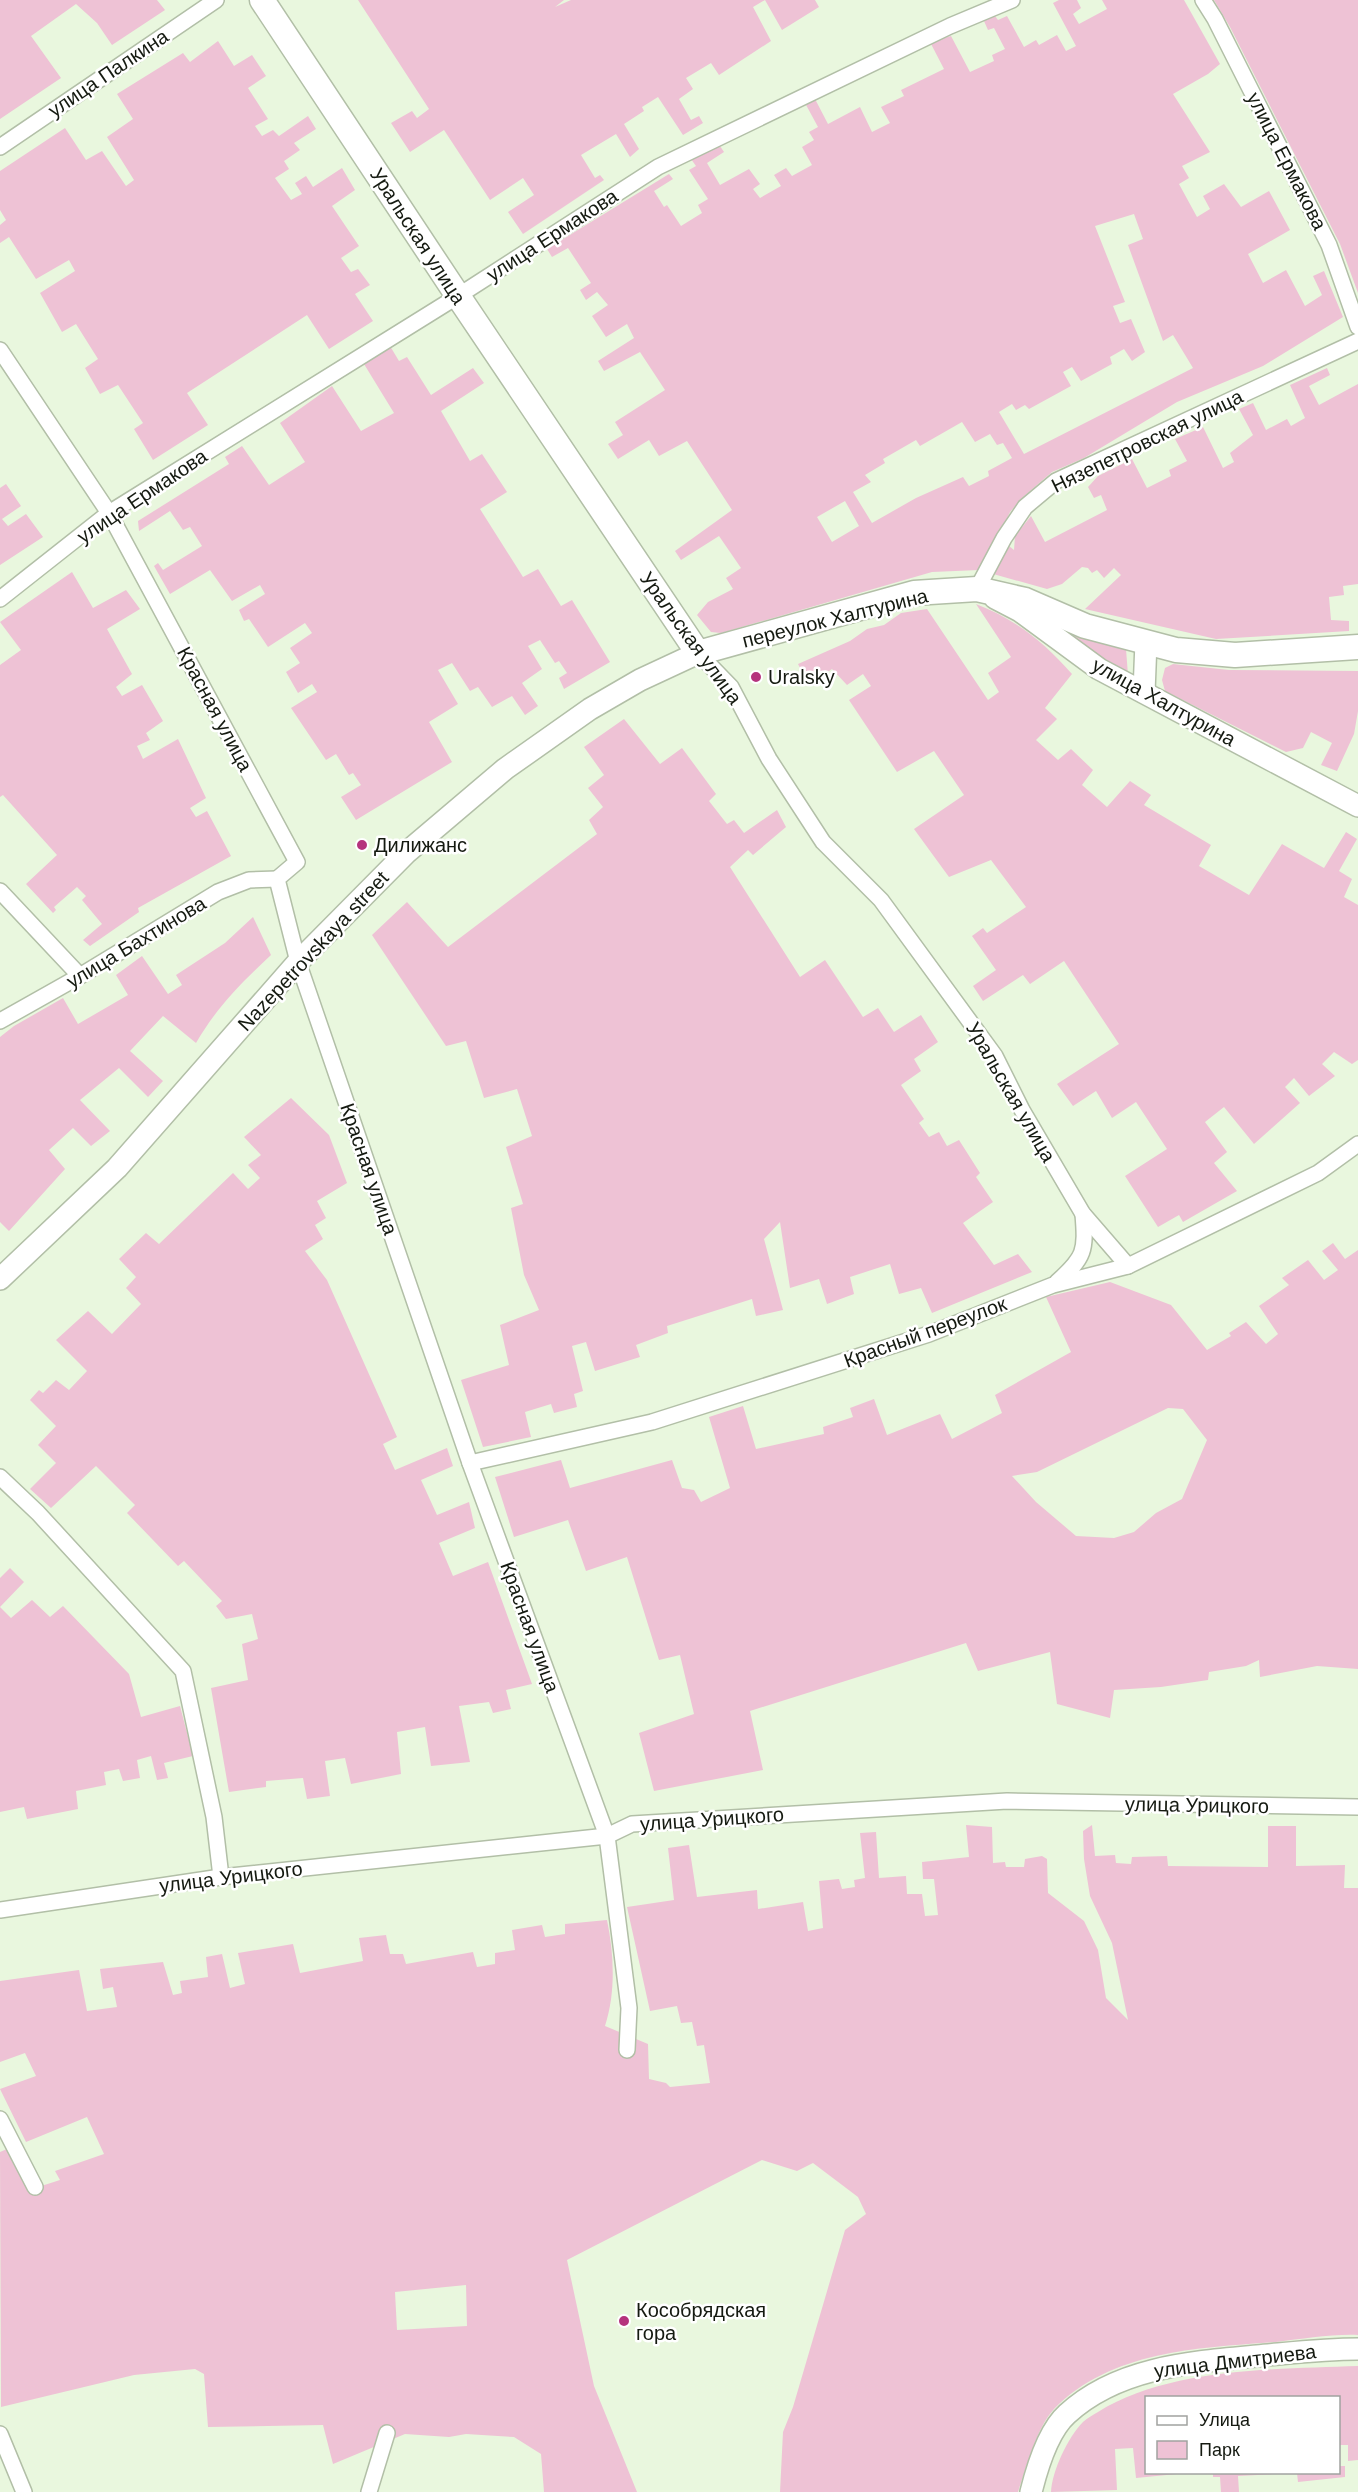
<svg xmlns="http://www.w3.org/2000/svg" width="1358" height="2492" viewBox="0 0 1358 2492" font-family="Helvetica,sans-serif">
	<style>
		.green { fill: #eec2d5; fill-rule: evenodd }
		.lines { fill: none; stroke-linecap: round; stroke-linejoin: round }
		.street-casing { stroke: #b2bfa7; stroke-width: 18 }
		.secondary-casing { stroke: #b2bfa7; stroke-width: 24 }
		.primary-casing { stroke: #b2bfa7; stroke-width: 27 }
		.street { stroke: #fff; stroke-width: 15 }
		.secondary { stroke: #fff; stroke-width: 21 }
		.primary { stroke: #fff; stroke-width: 24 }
		.poi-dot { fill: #b5337d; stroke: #fff; stroke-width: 2 }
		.labels { text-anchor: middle; stroke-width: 5; stroke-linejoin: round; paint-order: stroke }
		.street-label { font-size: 20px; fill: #151a11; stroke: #fff }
		.poi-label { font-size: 20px; fill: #151a11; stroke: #fff; text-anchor: start }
	</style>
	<rect width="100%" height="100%" fill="#e9f7de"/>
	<!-- green -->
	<g class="green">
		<path d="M 0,0 L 157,0 L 165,10 L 112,45 L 97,23 L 76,4 L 31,36 L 61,78 L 0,119 Z"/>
		<path d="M 358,0 L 564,0 L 555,7 L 571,0 L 815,0 L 819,7 L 782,30 L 765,0 L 753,7 L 771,41 L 719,75 L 711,63 L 686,78 L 693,89 L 679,99 L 691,120 L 699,116 L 703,123 L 683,135 L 658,97 L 642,107 L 644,111 L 624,124 L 639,149 L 630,157 L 616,134 L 581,155 L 595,178 L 600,175 L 604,180 L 523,234 L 508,212 L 534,195 L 523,178 L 490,200 L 444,130 L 410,152 L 391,123 L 412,111 L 417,118 L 429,109 Z"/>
		<path d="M 1059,0 L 1077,0 L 1081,8 L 1073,14 L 1079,24 L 1107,9 L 1102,0 L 1184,0 L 1220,64 L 1208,74 L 1173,94 L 1210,152 L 1182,166 L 1189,178 L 1179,184 L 1197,217 L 1210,209 L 1203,196 L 1224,184 L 1241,207 L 1269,191 L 1290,230 L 1248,254 L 1263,283 L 1286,270 L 1305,306 L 1322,295 L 1313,276 L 1324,271 L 1343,317 L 1263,366 L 1177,402 L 1084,458 L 1052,472 L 1022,498 L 1010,512 L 998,537 L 1014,550 L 1015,536 L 1031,516 L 1045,542 L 1107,510 L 1101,495 L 1094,498 L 1088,487 L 1098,476 L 1132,459 L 1147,488 L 1171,476 L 1169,470 L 1187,461 L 1175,439 L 1203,427 L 1223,468 L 1234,462 L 1230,453 L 1253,435 L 1239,409 L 1253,403 L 1266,430 L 1287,419 L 1291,426 L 1305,418 L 1290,385 L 1327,368 L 1330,375 L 1309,386 L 1319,405 L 1358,384 L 1358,584 L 1343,586 L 1344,595 L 1329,597 L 1331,620 L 1349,621 L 1349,631 L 1216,639 L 1085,609 L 1121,575 L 1114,568 L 1104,578 L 1097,570 L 1092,573 L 1088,568 L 1082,567 L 1062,584 L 1047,589 L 979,570 L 932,572 L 721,633 L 711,632 L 697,615 L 708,602 L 733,589 L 726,578 L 741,568 L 719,536 L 681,560 L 675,551 L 732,510 L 687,441 L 659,456 L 649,440 L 618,459 L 608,444 L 623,435 L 615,422 L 665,390 L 640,352 L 604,371 L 598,361 L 634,338 L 627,324 L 606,337 L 592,316 L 608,305 L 597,292 L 586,300 L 580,290 L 591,283 L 568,248 L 552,257 L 547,249 L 669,174 L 673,179 L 654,191 L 664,207 L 667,205 L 681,226 L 702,213 L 698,205 L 708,199 L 689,170 L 696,166 L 691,159 L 718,143 L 724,152 L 707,163 L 720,185 L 749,169 L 760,184 L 753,189 L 760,198 L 781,186 L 774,175 L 786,168 L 792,176 L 812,165 L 802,147 L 814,140 L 809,132 L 818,127 L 805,103 L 815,99 L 828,124 L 860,107 L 872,132 L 890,123 L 881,107 L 904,96 L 901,90 L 944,69 L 930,42 L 951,36 L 970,72 L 994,61 L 992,55 L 1005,49 L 994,28 L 988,30 L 984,21 L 995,16 L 998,20 L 1007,16 L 1024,47 L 1036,40 L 1039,45 L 1057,35 L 1066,51 L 1076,46 L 1053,3 ZM 1134,214 L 1143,239 L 1128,245 L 1163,341 L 1173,335 L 1193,368 L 1024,454 L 999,412 L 1012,404 L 1016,410 L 1025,405 L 1029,409 L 1071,386 L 1063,372 L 1072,367 L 1081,381 L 1112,364 L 1110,357 L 1124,349 L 1132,361 L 1145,352 L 1131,319 L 1120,323 L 1113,306 L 1125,302 L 1095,226 ZM 962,422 L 975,442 L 990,434 L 997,445 L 1003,443 L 1012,458 L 988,471 L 989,476 L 969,486 L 963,477 L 916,498 L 872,523 L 853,492 L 871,482 L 865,475 L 885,463 L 883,459 L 916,440 L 920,446 ZM 845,501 L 859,526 L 832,542 L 817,517 Z"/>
		<path d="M 1214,0 L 1358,0 L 1358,293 L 1340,244 L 1230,27 Z"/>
		<path d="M 218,41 L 234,66 L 252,55 L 266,76 L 248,88 L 268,119 L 255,126 L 262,136 L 273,130 L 279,136 L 308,116 L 316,129 L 294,143 L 300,150 L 284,161 L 289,169 L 275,178 L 291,200 L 302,194 L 295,183 L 306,176 L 313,187 L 342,168 L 355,190 L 332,206 L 359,246 L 341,258 L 351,272 L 358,269 L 370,285 L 355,294 L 373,321 L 329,349 L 307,315 L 187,393 L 208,425 L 153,460 L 134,429 L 143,423 L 118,385 L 100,394 L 85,368 L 98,359 L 76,324 L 62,332 L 40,293 L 75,271 L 69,260 L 36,279 L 9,237 L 0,243 L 0,225 L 6,220 L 0,210 L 0,171 L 65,128 L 86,160 L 102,151 L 126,186 L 134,180 L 107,137 L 133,119 L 117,94 L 183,53 L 190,62 Z"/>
		<path d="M 390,346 L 399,361 L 407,357 L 431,395 L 473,368 L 484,383 L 441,411 L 470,461 L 482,454 L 507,492 L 480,509 L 523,577 L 538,569 L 561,606 L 572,600 L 610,662 L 564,689 L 559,678 L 567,673 L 559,661 L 555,663 L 540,640 L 528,646 L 542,669 L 522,683 L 538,706 L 525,715 L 512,696 L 492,707 L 478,687 L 470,691 L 452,663 L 438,670 L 458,704 L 429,722 L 452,762 L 356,820 L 341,797 L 361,785 L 353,773 L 349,775 L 336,754 L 326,760 L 291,708 L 317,692 L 312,684 L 298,693 L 286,672 L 300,663 L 290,648 L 312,633 L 305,623 L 268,647 L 249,619 L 244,621 L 239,610 L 265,594 L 260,585 L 232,601 L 210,570 L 170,594 L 154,566 L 158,563 L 163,570 L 202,546 L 190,527 L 183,530 L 170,511 L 139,531 L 138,521 L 229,464 L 225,457 L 242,446 L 269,485 L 305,462 L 280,423 L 332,386 L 361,431 L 394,413 L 364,364 Z"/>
		<path d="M 6,484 L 21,506 L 2,519 L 8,526 L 26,514 L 43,537 L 0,565 L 0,488 Z"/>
		<path d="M 72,572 L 93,608 L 126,590 L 140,609 L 107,629 L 132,674 L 116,687 L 122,696 L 142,685 L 163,721 L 146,733 L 150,740 L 137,746 L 143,759 L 178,739 L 206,798 L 190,808 L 196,817 L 207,811 L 231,856 L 138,908 L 139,912 L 90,946 L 83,940 L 102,924 L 82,900 L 86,896 L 77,887 L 54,907 L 56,910 L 53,913 L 26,884 L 57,855 L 3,795 L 0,797 L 0,665 L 21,650 L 0,622 Z"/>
		<path d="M 976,604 C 1015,619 1044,642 1072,674 L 1045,708 L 1057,719 L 1036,740 L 1058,760 L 1071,749 L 1093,770 L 1082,785 L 1107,807 L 1130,781 L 1151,795 L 1144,805 L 1211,845 L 1199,866 L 1249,895 L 1282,844 L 1324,868 L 1346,832 L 1357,839 L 1339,871 L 1352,879 L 1344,897 L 1358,905 L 1358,1060 L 1352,1064 L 1334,1052 L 1322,1064 L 1335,1076 L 1309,1096 L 1294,1078 L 1285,1087 L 1300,1103 L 1254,1144 L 1224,1107 L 1205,1122 L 1227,1152 L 1214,1163 L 1237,1191 L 1183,1222 L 1179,1215 L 1158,1227 L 1125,1176 L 1167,1149 L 1136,1102 L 1112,1118 L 1096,1091 L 1073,1106 L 1057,1084 L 1119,1044 L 1064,961 L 1030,984 L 1023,975 L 983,1001 L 973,986 L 996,970 L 972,936 L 983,928 L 987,933 L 1026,907 L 991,860 L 949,877 L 914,829 L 964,795 L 934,751 L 897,772 L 849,700 L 871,686 L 863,674 L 847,685 L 832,669 L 809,685 L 798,664 L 850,641 L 867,629 L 884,625 L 901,613 L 927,609 L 988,700 L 999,692 L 988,673 L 1011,657 Z"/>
		<path d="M 1048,618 L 1092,640 L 1126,649 L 1128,675 L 1091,655 Z"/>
		<path d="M 1173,664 L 1229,670 L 1358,671 L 1358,711 L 1354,734 L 1337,771 L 1321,765 L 1332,743 L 1311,732 L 1303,748 L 1286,752 L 1165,691 L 1162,680 L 1165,668 Z"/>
		<path d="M 624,719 L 660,764 L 682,748 L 716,794 L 709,801 L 727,824 L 734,820 L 744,833 L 777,810 L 786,827 L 753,855 L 748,850 L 730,867 L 800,977 L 825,960 L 863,1017 L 878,1008 L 894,1032 L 921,1015 L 938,1042 L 914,1059 L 921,1071 L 901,1085 L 924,1119 L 919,1123 L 929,1137 L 939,1132 L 947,1146 L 959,1140 L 980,1173 L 976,1177 L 993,1202 L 963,1223 L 994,1265 L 1018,1254 L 1032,1272 L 932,1313 L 921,1288 L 899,1294 L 890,1264 L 850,1277 L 854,1294 L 827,1304 L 819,1279 L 790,1288 L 780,1222 L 764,1239 L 783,1310 L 756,1316 L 752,1299 L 667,1326 L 668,1333 L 636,1345 L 640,1357 L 595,1371 L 586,1342 L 572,1346 L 583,1391 L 574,1394 L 577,1407 L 554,1413 L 551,1404 L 525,1412 L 531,1437 L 483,1447 L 461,1380 L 509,1365 L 500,1325 L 539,1310 L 524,1275 L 511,1208 L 523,1204 L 506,1147 L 532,1136 L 517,1089 L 484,1098 L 466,1041 L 446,1046 L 372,935 L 407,902 L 448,947 L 597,834 L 589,820 L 603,807 L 588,788 L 604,775 L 584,747 Z"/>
		<path d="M 253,917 L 271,955 C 240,984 217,1007 196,1043 L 163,1016 L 130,1051 L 163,1081 L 148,1097 L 119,1068 L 80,1100 L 110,1131 L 91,1146 L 73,1128 L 49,1150 L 65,1169 L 9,1231 L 0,1222 L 0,1037 L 14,1026 L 63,998 L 78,1024 L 128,995 L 116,975 L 142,956 L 168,994 L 182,985 L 176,975 L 225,943 Z"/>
		<path d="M 291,1098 L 329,1135 L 347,1183 L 317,1201 L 326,1218 L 315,1225 L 323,1239 L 305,1251 L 327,1280 L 397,1437 L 383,1444 L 395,1470 L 447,1448 L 453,1466 L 421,1480 L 437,1515 L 469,1502 L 475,1528 L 439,1543 L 453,1576 L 488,1562 L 532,1684 L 506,1690 L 511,1709 L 493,1713 L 489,1702 L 459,1706 L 470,1762 L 431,1766 L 425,1727 L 397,1732 L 401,1774 L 351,1784 L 345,1758 L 325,1761 L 330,1796 L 307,1799 L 303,1778 L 266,1781 L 266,1787 L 229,1792 L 211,1688 L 248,1680 L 242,1644 L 258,1639 L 252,1614 L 226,1619 L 216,1606 L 222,1601 L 184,1561 L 178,1566 L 127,1513 L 135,1505 L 96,1466 L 51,1508 L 30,1489 L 56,1463 L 38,1445 L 56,1426 L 30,1400 L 39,1390 L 43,1393 L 56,1380 L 69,1390 L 87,1371 L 56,1340 L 88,1311 L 112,1334 L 141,1304 L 126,1288 L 136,1277 L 119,1259 L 146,1233 L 159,1244 L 233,1173 L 248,1189 L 260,1178 L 248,1165 L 261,1155 L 244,1137 Z"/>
		<path d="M 1333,1243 L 1345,1259 L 1358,1250 L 1358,1669 L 1317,1666 L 1260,1677 L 1259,1660 L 1246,1666 L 1209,1672 L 1208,1680 L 1161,1687 L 1114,1690 L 1110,1718 L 1057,1704 L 1050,1652 L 978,1671 L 966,1643 L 750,1711 L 763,1770 L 654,1791 L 639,1733 L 694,1714 L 680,1655 L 659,1660 L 627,1557 L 586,1571 L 568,1520 L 514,1537 L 495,1477 L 561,1460 L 570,1488 L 672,1460 L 682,1488 L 694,1490 L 701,1502 L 730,1488 L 709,1417 L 743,1406 L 756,1449 L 824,1434 L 823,1427 L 853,1417 L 850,1408 L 874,1399 L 887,1435 L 940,1414 L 952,1439 L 1002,1413 L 995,1395 L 1071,1352 L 1046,1297 L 1110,1282 L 1171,1305 L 1207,1350 L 1231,1336 L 1229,1333 L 1246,1322 L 1266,1344 L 1278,1334 L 1259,1306 L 1289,1285 L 1282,1278 L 1308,1260 L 1324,1280 L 1338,1270 L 1322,1251 ZM 1168,1408 L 1183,1409 L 1207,1440 L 1182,1499 L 1156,1513 L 1134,1532 L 1114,1538 L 1076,1536 L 1036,1502 L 1012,1476 L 1037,1472 Z"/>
		<path d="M 10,1568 L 24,1582 L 0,1607 L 11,1618 L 32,1600 L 50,1617 L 63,1606 L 129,1674 L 141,1717 L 180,1706 L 193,1756 L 164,1763 L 168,1778 L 157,1780 L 151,1756 L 137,1760 L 140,1778 L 123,1781 L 119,1769 L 104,1772 L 106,1785 L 76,1791 L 78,1809 L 27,1819 L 24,1807 L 0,1812 L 0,1578 Z"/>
		<path d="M 966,1825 L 992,1827 L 993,1863 L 1005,1862 L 1006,1867 L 1024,1867 L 1025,1859 L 1042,1856 L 1047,1859 L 1048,1893 L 1084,1921 L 1098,1950 L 1106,1998 L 1128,2020 L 1112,1943 L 1090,1896 L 1084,1859 L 1083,1831 L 1092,1825 L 1095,1856 L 1115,1855 L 1116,1863 L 1131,1864 L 1132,1857 L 1167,1856 L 1168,1866 L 1268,1867 L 1268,1826 L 1296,1826 L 1296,1866 L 1345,1865 L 1344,1888 L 1358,1888 L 1358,2335 C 1331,2334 1303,2339 1276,2342 C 1200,2348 1112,2350 1054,2409 C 1037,2427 1026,2468 1018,2492 L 780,2492 L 783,2432 L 793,2407 L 845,2230 L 866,2214 L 858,2197 L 813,2163 L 797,2171 L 762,2160 L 567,2260 L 594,2386 L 637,2492 L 544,2492 L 541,2454 L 514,2437 L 466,2434 L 449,2437 L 405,2434 L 333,2464 L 323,2425 L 208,2427 L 204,2374 L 195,2369 L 134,2375 L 1,2407 L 0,2152 L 7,2149 L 29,2190 L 60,2180 L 55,2171 L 104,2154 L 87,2117 L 26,2142 L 0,2089 L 36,2076 L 25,2053 L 0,2062 L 0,1981 L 79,1970 L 87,2011 L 117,2007 L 113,1987 L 103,1989 L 100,1969 L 163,1962 L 173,1995 L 182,1993 L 180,1981 L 208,1977 L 206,1957 L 222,1954 L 230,1988 L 245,1984 L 238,1953 L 293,1944 L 300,1973 L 363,1961 L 359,1938 L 386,1935 L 390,1954 L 403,1954 L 406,1964 L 473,1952 L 477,1967 L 495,1964 L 495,1953 L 515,1950 L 512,1930 L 542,1925 L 545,1937 L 565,1934 L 565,1924 L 607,1920 C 614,1954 616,1992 605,2026 L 648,2044 L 649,2079 L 666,2083 L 670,2087 L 710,2083 L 704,2045 L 697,2046 L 692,2022 L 681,2023 L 677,2006 L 650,2011 L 627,1907 L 674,1900 L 668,1848 L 689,1845 L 697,1897 L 757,1890 L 758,1909 L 803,1902 L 808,1931 L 823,1928 L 819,1881 L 839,1879 L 842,1889 L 855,1887 L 854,1880 L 865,1878 L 860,1833 L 876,1832 L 879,1878 L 906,1876 L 907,1894 L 922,1894 L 925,1916 L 938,1915 L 934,1879 L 923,1879 L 922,1862 L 969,1857 ZM 466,2285 L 467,2326 L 397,2330 L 395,2292 Z"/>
		<path d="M 1358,2366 L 1358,2460 L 1348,2461 L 1348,2445 L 1339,2445 L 1338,2398 L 1146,2398 L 1146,2472 L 1187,2473 L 1136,2478 L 1133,2448 L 1115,2449 L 1117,2490 L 1051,2492 C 1052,2471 1068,2437 1083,2422 C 1087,2418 1093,2415 1098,2412 C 1169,2368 1276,2369 1358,2366 Z"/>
		<path d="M 1339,2466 L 1345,2466 L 1345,2477 L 1298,2482 L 1297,2473 L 1238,2476 L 1239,2492 L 1221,2492 L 1220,2477 L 1213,2477 L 1213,2472 L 1338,2472 Z"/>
	</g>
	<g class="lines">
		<defs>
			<g id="street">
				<path d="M 1203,0 L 1215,19 L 1329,245 L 1358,327"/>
				<path d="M 0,147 L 216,0"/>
				<path d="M 0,350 L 109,513 L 297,862 L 277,879 L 298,962 L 470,1463 L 607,1836 L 629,2008 L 627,2050"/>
				<path d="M 977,589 L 1004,538 L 1025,507 L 1056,481 L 1358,341"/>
				<path d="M 0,599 L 109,513 L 458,296 L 658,167 L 950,26 L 1012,0"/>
				<path d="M 698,653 L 731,687 L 769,759 L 823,842 L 881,900 L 995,1056 L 1022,1110 L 1083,1214 L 1128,1266"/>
				<path d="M 0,891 L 80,976"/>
				<path d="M 0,1021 L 80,976 L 218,892 L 249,880 L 277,879"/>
				<path d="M 1057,1282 C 1085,1257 1086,1251 1083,1214"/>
				<path d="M 470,1463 L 652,1422 L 929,1334 L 1053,1285 L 1128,1266 L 1318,1173 L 1358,1144"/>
				<path d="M 0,1477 L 38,1513 L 183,1671 L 214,1817 L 221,1877"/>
				<path d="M 0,1910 L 221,1877 L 607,1836 L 632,1824 L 1007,1801 L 1358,1807"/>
				<path d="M 0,2119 L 35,2187"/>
				<path d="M 0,2434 L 24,2492"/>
				<path d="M 369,2492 L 387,2433"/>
			</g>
			<g id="secondary">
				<path d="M 995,598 L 1020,611 L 1099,669 L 1358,806"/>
				<path d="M 1144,692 L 1146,642"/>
				<path d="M 0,1279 L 117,1168 L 298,962 L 406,853 L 505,769 L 590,709 L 640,680 L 698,653"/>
				<path d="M 1031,2492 C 1037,2468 1048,2431 1067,2414 C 1118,2367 1192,2362 1257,2356 C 1291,2353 1324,2349 1358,2349"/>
			</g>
			<path id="primary" d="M 262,0 L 458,296 L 698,653 L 914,593 L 977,589 L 1025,600 L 1085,626 L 1176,650 L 1235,655 L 1358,647"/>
		</defs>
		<!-- street casing -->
		<use href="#street" class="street-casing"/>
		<!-- secondary casing -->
		<use href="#secondary" class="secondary-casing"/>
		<!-- primary casing -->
		<use href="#primary" class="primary-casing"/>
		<!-- street -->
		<use href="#street" class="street"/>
		<!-- secondary -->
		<use href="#secondary" class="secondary"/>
		<!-- primary -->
		<use href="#primary" class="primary"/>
	</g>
	<!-- markers -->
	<g class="poi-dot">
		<circle cx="756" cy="677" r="6"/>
		<circle cx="362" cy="845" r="6"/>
		<circle cx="624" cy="2321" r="6"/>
	</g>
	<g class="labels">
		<!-- street labels -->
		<g class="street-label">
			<text transform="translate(108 73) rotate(-34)" y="7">улица Палкина</text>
			<text transform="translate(1287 161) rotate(63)" y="7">улица Ермакова</text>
			<text transform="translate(552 235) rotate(-33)" y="7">улица Ермакова</text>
			<text transform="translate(418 236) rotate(57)" y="7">Уральская улица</text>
			<text transform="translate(1147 441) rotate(-26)" y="7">Нязепетровская улица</text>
			<text transform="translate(142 496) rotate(-34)" y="7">улица Ермакова</text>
			<text transform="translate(835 618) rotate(-14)" y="7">переулок Халтурина</text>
			<text transform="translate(691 638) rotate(54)" y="7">Уральская улица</text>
			<text transform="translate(1164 702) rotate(29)" y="7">улица Халтурина</text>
			<text transform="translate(215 709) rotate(62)" y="7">Красная улица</text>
			<text transform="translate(136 942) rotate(-31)" y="7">улица Бахтинова</text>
			<text transform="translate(313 951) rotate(-47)" y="7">Nazepetrovskaya street</text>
			<text transform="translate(1011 1092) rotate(60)" y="7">Уральская улица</text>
			<text transform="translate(369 1169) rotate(71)" y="7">Красная улица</text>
			<text transform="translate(925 1332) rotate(-20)" y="7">Красный переулок</text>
			<text transform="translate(530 1627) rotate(70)" y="7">Красная улица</text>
			<text transform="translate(1197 1805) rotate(1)" y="7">улица Урицкого</text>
			<text transform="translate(712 1819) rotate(-4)" y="7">улица Урицкого</text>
			<text transform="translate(231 1877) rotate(-7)" y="7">улица Урицкого</text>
			<text transform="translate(1235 2361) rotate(-7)" y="7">улица Дмитриева</text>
		</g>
		<!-- poi labels -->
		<g class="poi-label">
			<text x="768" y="684">Uralsky</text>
			<text x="374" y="852">Дилижанс</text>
			<text x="636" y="2317">Кособрядская<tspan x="636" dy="23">гора</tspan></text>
		</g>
	</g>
	<!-- legend -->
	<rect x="1145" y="2396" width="195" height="78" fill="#ffffff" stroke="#a1a3a0" stroke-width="1.5"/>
	<rect x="1157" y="2416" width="30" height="9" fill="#ffffff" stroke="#a1a3a0" stroke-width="1.5"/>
	<text x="1199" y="2426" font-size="18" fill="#151a11">Улица</text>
	<rect x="1157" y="2441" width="30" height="18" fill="#eec2d5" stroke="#a1a3a0" stroke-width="1.5"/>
	<text x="1199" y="2456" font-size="18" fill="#151a11">Парк</text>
</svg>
